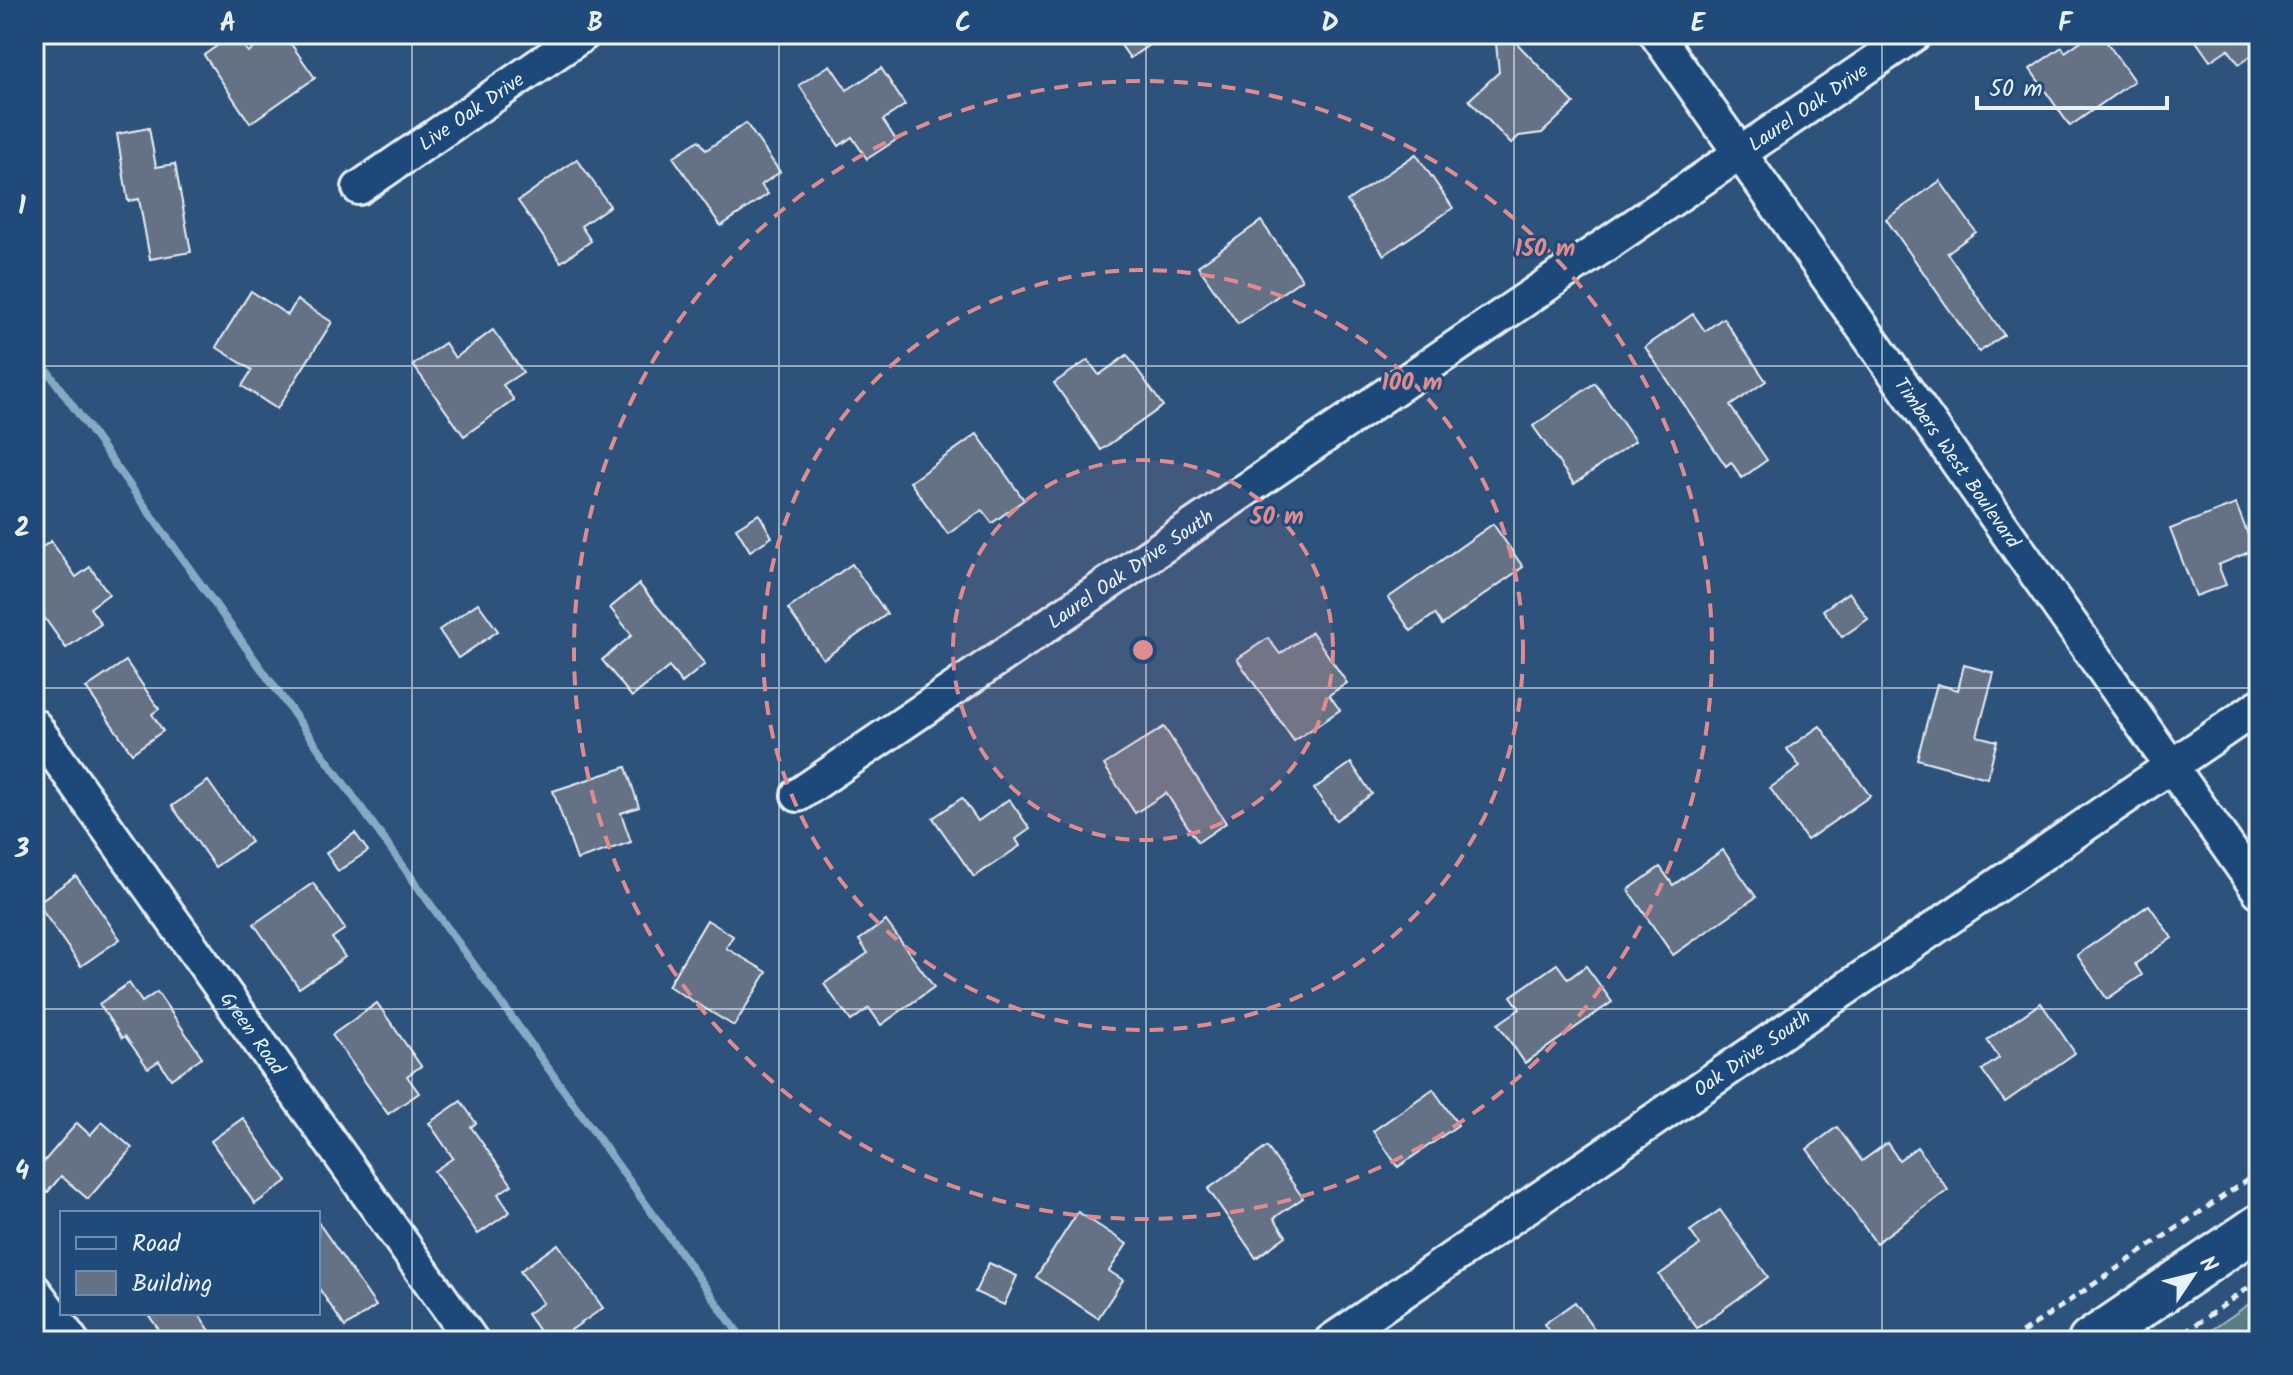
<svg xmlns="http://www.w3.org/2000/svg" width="2293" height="1375" viewBox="0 0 2293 1375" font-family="Kalam,sans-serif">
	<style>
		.green { fill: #597d82; stroke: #a0b7bd; stroke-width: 2 }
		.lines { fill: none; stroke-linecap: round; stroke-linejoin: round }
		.stream { stroke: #86aac4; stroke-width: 8 }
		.building { fill: #657184; stroke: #e8f1f8; stroke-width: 2 }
		.minor-casing { stroke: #e8f1f8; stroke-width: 38 }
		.major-casing { stroke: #e8f1f8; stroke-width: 48 }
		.path { stroke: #e8f1f8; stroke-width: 5; stroke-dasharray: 8 6; stroke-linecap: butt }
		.minor { stroke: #1f4a7a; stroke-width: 32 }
		.major { stroke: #1f4a7a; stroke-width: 42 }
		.grid { fill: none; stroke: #e8f1f8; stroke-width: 2; stroke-opacity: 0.55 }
		.ring { fill: none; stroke: #df8c90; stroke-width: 4; stroke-dasharray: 14 10 }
		.labels { text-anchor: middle; stroke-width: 6; stroke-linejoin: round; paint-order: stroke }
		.street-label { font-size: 20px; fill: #e8f1f8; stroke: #1f4a7a }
		.centre { fill: #df8c90; stroke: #1f4a7a; stroke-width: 4 }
		.ring-label { font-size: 24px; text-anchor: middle; font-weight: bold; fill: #df8c90; stroke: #1f4a7a; stroke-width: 6; stroke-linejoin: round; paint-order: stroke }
		.neatline { fill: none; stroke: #e8f1f8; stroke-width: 3 }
		.grid-label { font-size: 26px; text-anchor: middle; font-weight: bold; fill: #e8f1f8 }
	</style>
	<rect width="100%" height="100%" fill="#2d527c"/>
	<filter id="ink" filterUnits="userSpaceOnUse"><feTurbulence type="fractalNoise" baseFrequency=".0125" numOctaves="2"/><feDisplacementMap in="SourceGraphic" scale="16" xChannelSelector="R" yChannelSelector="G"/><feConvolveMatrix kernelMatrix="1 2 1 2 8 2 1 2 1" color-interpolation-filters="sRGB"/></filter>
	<g filter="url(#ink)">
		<!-- green -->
		<path class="green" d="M 2259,1297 L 2259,1341 L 2196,1341 Z"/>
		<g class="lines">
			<!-- stream -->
			<path class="stream" d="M 34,352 L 744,1341"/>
		</g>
		<!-- building -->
		<g class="building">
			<path d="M 234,34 L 248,52 L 275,34 L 284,34 L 315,78 L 250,123 L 204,55 Z"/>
			<path d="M 1113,34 L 1165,34 L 1130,58 Z"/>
			<path d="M 1495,34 L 1508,34 L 1574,103 L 1542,133 L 1519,136 L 1511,144 L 1469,100 L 1499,72 Z"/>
			<path d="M 2091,34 L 2101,34 L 2134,81 L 2070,126 L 2030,69 L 2062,47 L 2065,52 Z"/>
			<path d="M 2191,34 L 2259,34 L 2259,50 L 2239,64 L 2228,49 L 2210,61 Z"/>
			<path d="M 830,65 L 847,90 L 881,68 L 905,105 L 883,120 L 896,140 L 867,159 L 852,137 L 839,146 L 799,85 Z"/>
			<path d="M 746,123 L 780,172 L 761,185 L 768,194 L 721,226 L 673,157 L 699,140 L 706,150 Z"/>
			<path d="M 149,128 L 156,167 L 175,164 L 191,252 L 150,259 L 139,199 L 128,201 L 117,134 Z"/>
			<path d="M 1416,154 L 1453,208 L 1384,255 L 1347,201 Z"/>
			<path d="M 577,159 L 610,206 L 581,226 L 591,241 L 561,262 L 518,201 Z"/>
			<path d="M 1940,181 L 1976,232 L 1947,253 L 2004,335 L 1979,352 L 1886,219 Z"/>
			<path d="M 1261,221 L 1302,279 L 1238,324 L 1198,266 Z"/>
			<path d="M 251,291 L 288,315 L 297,300 L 332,322 L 277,409 L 242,386 L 252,370 L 216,347 Z"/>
			<path d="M 1693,314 L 1705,331 L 1723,318 L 1766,381 L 1730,406 L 1767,460 L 1742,478 L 1731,462 L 1726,466 L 1645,347 Z"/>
			<path d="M 493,330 L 523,372 L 503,385 L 514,400 L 464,436 L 413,365 L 445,343 L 455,358 Z"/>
			<path d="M 1127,355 L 1163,406 L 1101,450 L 1054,383 L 1088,360 L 1099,375 Z"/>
			<path d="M 1595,383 L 1635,441 L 1574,484 L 1533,426 Z"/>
			<path d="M 977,434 L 1024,500 L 992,523 L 982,510 L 948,534 L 910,482 Z"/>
			<path d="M 2236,504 L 2254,550 L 2218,565 L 2226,585 L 2196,596 L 2170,529 Z"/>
			<path d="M 759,514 L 772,537 L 750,551 L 736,528 Z"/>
			<path d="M 1493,524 L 1523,567 L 1442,625 L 1435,614 L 1411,631 L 1388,598 Z"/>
			<path d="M 51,541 L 76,577 L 90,567 L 109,594 L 90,608 L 101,624 L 66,648 L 34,603 L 34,553 Z"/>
			<path d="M 852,564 L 887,614 L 823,659 L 788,609 Z"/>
			<path d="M 639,584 L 705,664 L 682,683 L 669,667 L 632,697 L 602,660 L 632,635 L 610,608 Z"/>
			<path d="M 1849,592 L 1868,619 L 1842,637 L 1823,610 Z"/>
			<path d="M 478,603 L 498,631 L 458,658 L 439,630 Z"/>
			<path d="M 1312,632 L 1347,683 L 1329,695 L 1340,710 L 1294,741 L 1237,659 L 1268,638 L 1280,654 Z"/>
			<path d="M 126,661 L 159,709 L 152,714 L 163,731 L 132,753 L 86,688 Z"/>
			<path d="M 1964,665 L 1994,673 L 1977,736 L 1997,741 L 1987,778 L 1917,759 L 1937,684 L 1958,690 Z"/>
			<path d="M 1820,726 L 1870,796 L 1807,840 L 1770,788 L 1800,767 L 1787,749 Z"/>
			<path d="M 1164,727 L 1226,823 L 1198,842 L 1166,793 L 1135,813 L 1104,765 Z"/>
			<path d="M 1351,763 L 1372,794 L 1336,820 L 1314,789 Z"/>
			<path d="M 626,767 L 639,807 L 621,813 L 631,842 L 577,860 L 553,791 Z"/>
			<path d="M 208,781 L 251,842 L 215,867 L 172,806 Z"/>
			<path d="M 962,798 L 978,821 L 1009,799 L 1030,829 L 1016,839 L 1020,846 L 974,877 L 933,818 Z"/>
			<path d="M 355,833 L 368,851 L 338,871 L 326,853 Z"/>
			<path d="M 1723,850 L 1756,897 L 1673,955 L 1628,890 L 1660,867 L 1673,885 Z"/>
			<path d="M 76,876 L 120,939 L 81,966 L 37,903 Z"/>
			<path d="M 313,883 L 345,929 L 332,938 L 345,957 L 299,988 L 254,924 Z"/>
			<path d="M 2149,905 L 2172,938 L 2135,964 L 2142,975 L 2107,999 L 2077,955 Z"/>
			<path d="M 707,920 L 733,936 L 726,948 L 767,972 L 734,1026 L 668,986 Z"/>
			<path d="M 886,921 L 934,987 L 881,1025 L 869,1008 L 851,1021 L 824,984 L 868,953 L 859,940 Z"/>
			<path d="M 1557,964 L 1568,979 L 1586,966 L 1612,1002 L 1525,1063 L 1498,1024 L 1520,1009 L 1511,996 Z"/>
			<path d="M 129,983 L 142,1002 L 157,992 L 202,1057 L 171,1079 L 159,1061 L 148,1068 L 125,1036 L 122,1038 L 99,1004 Z"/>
			<path d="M 377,1003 L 421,1066 L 407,1076 L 419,1093 L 388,1114 L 332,1035 Z"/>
			<path d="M 2041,1003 L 2075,1053 L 2005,1102 L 1982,1070 L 1999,1058 L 1987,1040 Z"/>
			<path d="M 1433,1089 L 1458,1125 L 1398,1167 L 1373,1131 Z"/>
			<path d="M 461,1101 L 476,1123 L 471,1127 L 512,1185 L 498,1194 L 510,1212 L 478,1234 L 434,1171 L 453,1158 L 429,1123 Z"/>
			<path d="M 243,1118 L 287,1181 L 255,1204 L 211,1141 Z"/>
			<path d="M 102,1122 L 132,1148 L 88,1199 L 61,1176 L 47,1193 L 34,1182 L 34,1173 L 77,1123 L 90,1135 Z"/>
			<path d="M 1837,1127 L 1862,1161 L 1887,1143 L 1899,1160 L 1917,1147 L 1948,1190 L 1876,1243 L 1807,1149 Z"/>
			<path d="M 1267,1147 L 1303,1198 L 1274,1218 L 1286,1236 L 1256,1258 L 1208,1189 Z"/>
			<path d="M 1720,1210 L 1768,1277 L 1697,1328 L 1659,1275 L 1700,1245 L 1690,1231 Z"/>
			<path d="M 1078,1212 L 1127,1244 L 1109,1271 L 1123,1280 L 1098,1318 L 1036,1277 Z"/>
			<path d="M 318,1222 L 376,1306 L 345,1327 L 318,1287 Z"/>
			<path d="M 558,1244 L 603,1308 L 555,1341 L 546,1341 L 527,1314 L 543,1303 L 520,1271 Z"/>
			<path d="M 989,1263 L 1017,1276 L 1004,1305 L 975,1292 Z"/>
			<path d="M 1575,1302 L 1603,1341 L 1555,1341 L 1544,1324 Z"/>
			<path d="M 147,1313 L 198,1313 L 217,1341 L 167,1341 Z"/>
		</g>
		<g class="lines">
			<defs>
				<g id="minor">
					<path id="s1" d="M 1656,34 L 2259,891"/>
					<path id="s2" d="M 359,188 L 584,34"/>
					<path id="s3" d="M 34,725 L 472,1341"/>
					<path id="s4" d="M 798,795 L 1915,34"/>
					<path d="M 34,1290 L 72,1341"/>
					<path id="s5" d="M 1331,1341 L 2259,706"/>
				</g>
				<path id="major" d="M 2090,1341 L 2259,1226"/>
			</defs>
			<!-- minor casing -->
			<use href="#minor" class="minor-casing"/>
			<!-- major casing -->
			<use href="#major" class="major-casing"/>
			<!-- path -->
			<g class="path">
				<path d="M 2010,1341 L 2259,1172"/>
				<path d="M 2173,1341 L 2259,1280"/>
			</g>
			<!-- minor -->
			<use href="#minor" class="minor"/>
			<!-- major -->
			<use href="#major" class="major"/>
		</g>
	</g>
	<!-- grid -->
	<path class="grid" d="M 412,34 L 412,1341M 779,34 L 779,1341M 1146,34 L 1146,1341M 1514,34 L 1514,1341M 1882,34 L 1882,1341M 34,366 L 2259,366M 34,688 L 2259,688M 34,1009 L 2259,1009"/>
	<!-- distance rings -->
	<circle cx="1143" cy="650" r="190" fill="#df8c90" fill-opacity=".12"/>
	<g class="ring">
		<circle cx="1143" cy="650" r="190"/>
		<circle cx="1143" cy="650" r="380"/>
		<circle cx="1143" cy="650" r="569"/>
	</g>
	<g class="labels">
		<!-- street labels -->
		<g class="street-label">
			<text dy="7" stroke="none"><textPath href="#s4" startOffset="1222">Laurel Oak Drive</textPath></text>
			<text dy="7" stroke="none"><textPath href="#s2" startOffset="136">Live Oak Drive</textPath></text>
			<text dy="7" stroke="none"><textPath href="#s1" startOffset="524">Timbers West Boulevard</textPath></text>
			<text dy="7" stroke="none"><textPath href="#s4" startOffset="402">Laurel Oak Drive South</textPath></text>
			<text dy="7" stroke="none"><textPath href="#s3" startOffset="378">Green Road</textPath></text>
			<text dy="7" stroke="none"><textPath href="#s5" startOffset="510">Oak Drive South</textPath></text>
		</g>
	</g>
	<circle cx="1143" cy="650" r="12" class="centre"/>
	<g class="ring-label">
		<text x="1545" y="256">150 m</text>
		<text x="1412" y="390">100 m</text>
		<text x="1277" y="524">50 m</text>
	</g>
	<!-- margin -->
	<rect width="2293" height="1375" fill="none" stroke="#1f4a7a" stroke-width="88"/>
	<!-- legend -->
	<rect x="60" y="1211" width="260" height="104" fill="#1f4a7a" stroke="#6f8dac" stroke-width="2"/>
	<rect x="76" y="1237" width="40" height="12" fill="#1f4a7a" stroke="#6f8dac" stroke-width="2"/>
	<text x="132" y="1251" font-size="24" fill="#e8f1f8">Road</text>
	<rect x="76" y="1271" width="40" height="24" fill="#657184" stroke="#6f8dac" stroke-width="2"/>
	<text x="132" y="1291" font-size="24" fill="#e8f1f8">Building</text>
	<!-- north arrow -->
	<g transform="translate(2193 1275) rotate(55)" stroke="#1f4a7a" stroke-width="6" paint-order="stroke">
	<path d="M0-6L14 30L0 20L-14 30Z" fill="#e8f1f8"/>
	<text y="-12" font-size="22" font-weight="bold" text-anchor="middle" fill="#e8f1f8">N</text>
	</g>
	<!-- scale -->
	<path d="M1977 96v12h190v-12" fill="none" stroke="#e8f1f8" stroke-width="4"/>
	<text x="1989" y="96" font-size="24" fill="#e8f1f8" stroke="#1f4a7a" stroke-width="6" paint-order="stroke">50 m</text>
	<rect x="44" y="44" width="2205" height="1287" class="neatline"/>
	<g class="grid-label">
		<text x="228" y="31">A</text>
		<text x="595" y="31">B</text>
		<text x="963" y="31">C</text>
		<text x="1330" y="31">D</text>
		<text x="1698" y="31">E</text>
		<text x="2065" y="31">F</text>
		<text x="22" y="214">1</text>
		<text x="22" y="536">2</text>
		<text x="22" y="857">3</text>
		<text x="22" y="1179">4</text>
	</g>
</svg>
